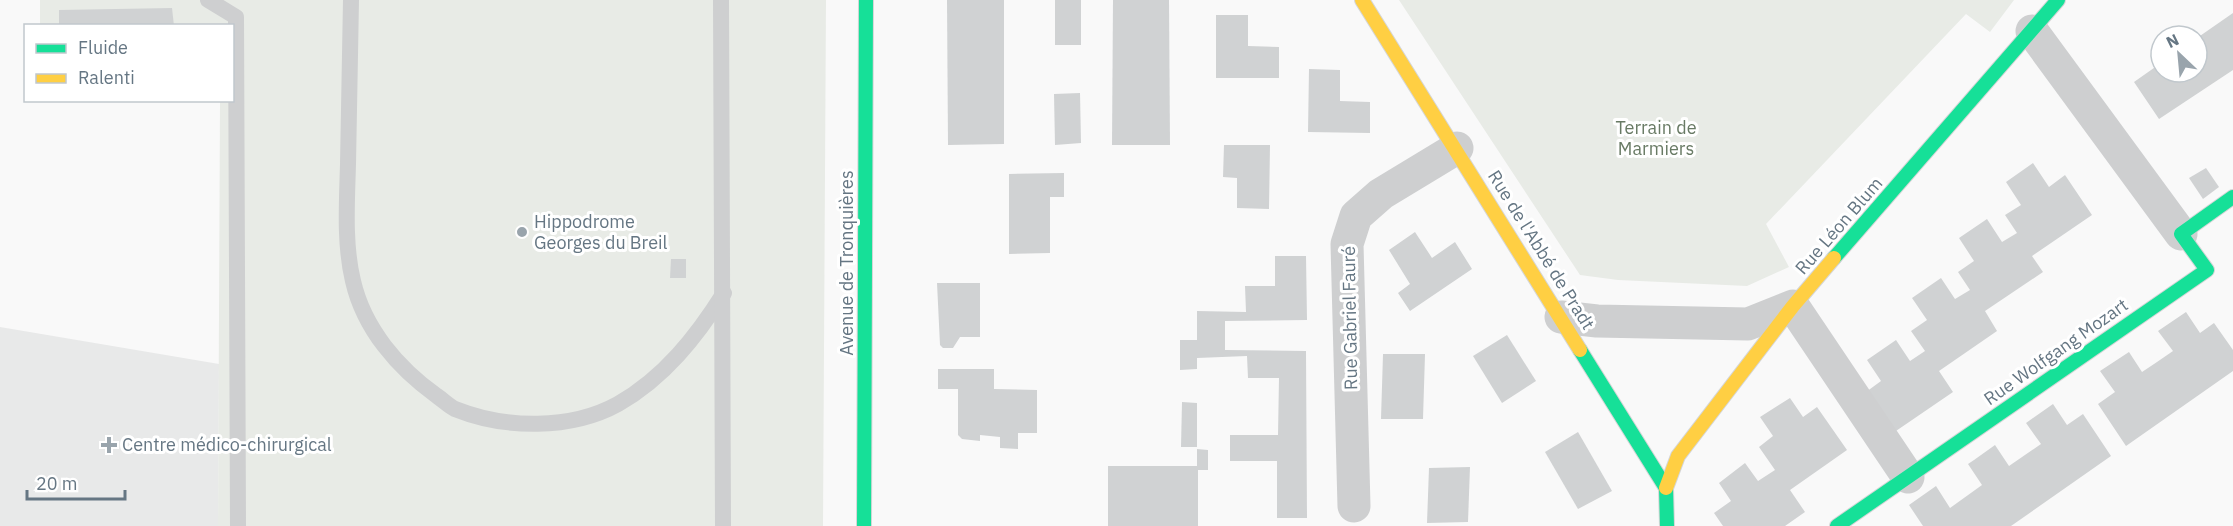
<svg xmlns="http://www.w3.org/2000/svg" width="2233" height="526" viewBox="0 0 2233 526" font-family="'IBM Plex Sans',sans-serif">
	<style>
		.built { fill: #e8e9e9 }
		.green { fill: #e8ebe6 }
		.building { fill: #d0d2d3 }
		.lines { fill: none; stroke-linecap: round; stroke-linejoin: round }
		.fast-casing { stroke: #d5d6d7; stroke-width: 16 }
		.slow-casing { stroke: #d5d6d7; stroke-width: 16 }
		.lane { stroke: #cecfd0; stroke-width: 16 }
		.street { stroke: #cecfd0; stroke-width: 33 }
		.fast { stroke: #16e098; stroke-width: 14 }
		.slow { stroke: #ffcf43; stroke-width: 14 }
		.poi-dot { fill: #99a4ac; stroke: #fff; stroke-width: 2 }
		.labels { text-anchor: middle; stroke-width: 6; stroke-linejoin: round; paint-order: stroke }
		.park-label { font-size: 18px; fill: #687a64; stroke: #fff }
		.poi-label { font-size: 18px; fill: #657683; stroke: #fff; text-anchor: start }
		.street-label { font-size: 18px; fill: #657683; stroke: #fff }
	</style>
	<rect width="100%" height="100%" fill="#f9f9f9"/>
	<!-- built -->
	<path class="built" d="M 0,327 L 219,364 L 218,526 L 0,526 Z"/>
	<!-- green -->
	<g class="green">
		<path d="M 40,0 L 826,0 L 823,526 L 218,526 L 220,101 L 232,100 L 232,26 L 40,26 Z"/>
		<path d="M 1399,0 L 2014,0 L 1990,32 L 1966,14 L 1766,224 L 1789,267 L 1747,286 L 1618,280 L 1580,275 Z"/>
	</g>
	<!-- building -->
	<g class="building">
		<path d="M 947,0 L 1004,0 L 1004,144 L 948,145 Z"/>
		<rect x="1055" y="0" width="26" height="45"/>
		<path d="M 1113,0 L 1169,0 L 1170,145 L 1112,145 Z"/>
		<path d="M 172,8 L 174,26 L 59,26 L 59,10 Z"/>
		<path d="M 2233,13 L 2233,70 L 2159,119 L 2134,82 L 2161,63 L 2161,72 L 2197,72 L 2197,38 Z"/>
		<path d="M 1216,15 L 1248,15 L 1248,46 L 1279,47 L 1279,78 L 1216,78 Z"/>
		<path d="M 1309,69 L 1340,70 L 1340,101 L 1370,102 L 1370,133 L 1308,132 Z"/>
		<path d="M 1080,93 L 1081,143 L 1055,145 L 1054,94 Z"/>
		<path d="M 1224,145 L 1270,145 L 1269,209 L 1237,208 L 1237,178 L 1223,177 Z"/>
		<path d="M 2033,163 L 2049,187 L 2065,175 L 2092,215 L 2032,256 L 2043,272 L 1985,311 L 1997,331 L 1939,371 L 1953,392 L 1893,433 L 1866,392 L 1881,381 L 1867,360 L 1896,340 L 1910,361 L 1925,351 L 1911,331 L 1927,320 L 1912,298 L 1941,278 L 1955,299 L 1970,290 L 1958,272 L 1974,261 L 1959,238 L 1987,219 L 2002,242 L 2017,233 L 2005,215 L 2021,205 L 2006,182 Z"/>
		<path d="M 2206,168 L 2219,187 L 2203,199 L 2189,178 Z"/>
		<path d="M 1064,173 L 1064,197 L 1050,197 L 1050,253 L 1009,254 L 1009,174 Z"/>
		<path d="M 1415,232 L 1432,258 L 1455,242 L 1472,269 L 1410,311 L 1398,293 L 1410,284 L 1389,250 Z"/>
		<path d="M 1275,256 L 1306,256 L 1307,320 L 1225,321 L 1225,350 L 1306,351 L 1307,518 L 1277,518 L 1277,461 L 1230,461 L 1230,435 L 1278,435 L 1279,378 L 1248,378 L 1247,356 L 1197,358 L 1197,369 L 1180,370 L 1180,340 L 1197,340 L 1197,311 L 1246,312 L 1245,286 L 1275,286 Z"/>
		<path d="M 671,259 L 686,259 L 686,278 L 670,278 Z"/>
		<path d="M 937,283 L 980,283 L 980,337 L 960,337 L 953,348 L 943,348 L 940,345 Z"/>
		<path d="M 2186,312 L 2200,333 L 2214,323 L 2233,350 L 2233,371 L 2126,446 L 2098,404 L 2115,392 L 2100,371 L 2129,352 L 2142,372 L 2157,362 L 2173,351 L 2158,331 Z"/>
		<path d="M 1507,335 L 1536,381 L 1502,403 L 1473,356 Z"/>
		<path d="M 1383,354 L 1425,354 L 1423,419 L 1381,419 Z"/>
		<path d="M 938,369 L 994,369 L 994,389 L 1037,390 L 1037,433 L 1018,433 L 1018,449 L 1000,448 L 1000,437 L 980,435 L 980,441 L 962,439 L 958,435 L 958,389 L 938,389 Z"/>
		<path d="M 1790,398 L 1803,417 L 1817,407 L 1847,450 L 1790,490 L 1805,512 L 1785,526 L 1723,526 L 1714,513 L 1731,501 L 1719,483 L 1745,463 L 1758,481 L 1775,470 L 1759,447 L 1773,436 L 1760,417 Z"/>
		<path d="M 1182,402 L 1197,403 L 1197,447 L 1181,447 Z"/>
		<path d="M 2053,404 L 2067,425 L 2083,414 L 2111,456 L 2011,526 L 1923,526 L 1909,505 L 1936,486 L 1950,508 L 1982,485 L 1968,464 L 1974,460 L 1995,445 L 2009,466 L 2041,444 L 2026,423 Z"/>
		<path d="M 1578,432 L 1612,491 L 1578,509 L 1545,452 Z"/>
		<path d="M 1197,449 L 1208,450 L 1208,470 L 1198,470 L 1198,526 L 1108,526 L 1108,466 L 1197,466 Z"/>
		<path d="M 1470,467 L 1468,522 L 1427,523 L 1429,468 Z"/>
	</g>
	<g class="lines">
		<defs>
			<g id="fast">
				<path d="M 1834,258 L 2058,0"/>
				<path d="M 1580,350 L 1666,488 L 1667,526"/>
				<path d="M 864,526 L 866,0"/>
				<path d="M 1837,526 L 2207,270 L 2181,234 L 2233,197"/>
			</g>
			<g id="slow">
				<path d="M 1362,0 L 1580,350"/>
				<path d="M 1666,488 L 1678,456 L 1793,306 L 1834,258"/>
			</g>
		</defs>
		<!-- fast casing -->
		<use href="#fast" class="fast-casing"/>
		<!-- slow casing -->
		<use href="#slow" class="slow-casing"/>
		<!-- lane -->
		<g class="lane">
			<path d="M 208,0 L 236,17 L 238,526"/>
			<path d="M 351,0 C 350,55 349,109 348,164 C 347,202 344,244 353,281 C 364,329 398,368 437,396 C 443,400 449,406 455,409 C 505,429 571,430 618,404 C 664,378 697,336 724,293"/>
			<path d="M 721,0 L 723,526"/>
		</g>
		<!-- street -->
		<g class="street">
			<path d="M 2032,31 L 2181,234"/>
			<path d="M 1561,317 L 1597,321 L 1748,324 L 1793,306 L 1908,477"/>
			<path d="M 1354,506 L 1347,244 L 1356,216 L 1381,194 L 1457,148"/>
		</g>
		<!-- fast -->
		<use href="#fast" class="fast"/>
		<!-- slow -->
		<use href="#slow" class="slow"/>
	</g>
	<!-- markers -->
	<g class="poi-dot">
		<circle cx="522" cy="232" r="6"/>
		<path d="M106 436h6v6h6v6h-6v6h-6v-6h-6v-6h6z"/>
	</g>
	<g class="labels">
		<!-- park labels -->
		<g class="park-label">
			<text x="1656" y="134">Terrain de<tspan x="1656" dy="21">Marmiers</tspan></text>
		</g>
		<!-- poi labels -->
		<g class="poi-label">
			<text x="534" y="228">Hippodrome<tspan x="534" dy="21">Georges du Breil</tspan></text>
			<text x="122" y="451">Centre médico-chirurgical</text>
		</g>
		<!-- street labels -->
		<g class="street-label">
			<text transform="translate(1839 226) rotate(-49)" y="6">Rue Léon Blum</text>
			<text transform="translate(1541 250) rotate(58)" y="6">Rue de l'Abbé de Pradt</text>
			<text transform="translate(847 263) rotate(-90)" y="6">Avenue de Tronquières</text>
			<text transform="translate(1350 318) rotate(-91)" y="6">Rue Gabriel Fauré</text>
			<text transform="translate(2056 352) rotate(-35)" y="6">Rue Wolfgang Mozart</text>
		</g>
	</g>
	<!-- legend -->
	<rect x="24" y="24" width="210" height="78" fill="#ffffff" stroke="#c1c8cd" stroke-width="1.5"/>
	<rect x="36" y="44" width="30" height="9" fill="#16e098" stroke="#c1c8cd" stroke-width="1.5"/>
	<text x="78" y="54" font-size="18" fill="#657683">Fluide</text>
	<rect x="36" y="74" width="30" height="9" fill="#ffcf43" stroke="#c1c8cd" stroke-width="1.5"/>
	<text x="78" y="84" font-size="18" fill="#657683">Ralenti</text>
	<!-- north arrow -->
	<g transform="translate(2179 54) rotate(334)"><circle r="28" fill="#ffffff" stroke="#c1c8cd" stroke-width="1.5"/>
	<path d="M0-4.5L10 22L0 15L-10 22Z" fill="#99a4ac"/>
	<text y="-9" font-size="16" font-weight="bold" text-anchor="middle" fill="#657683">N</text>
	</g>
	<!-- scale -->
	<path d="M27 490v9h98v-9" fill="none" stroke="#657683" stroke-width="3"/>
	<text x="36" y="490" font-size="18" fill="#657683" stroke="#ffffff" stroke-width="4.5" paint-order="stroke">20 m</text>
</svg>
